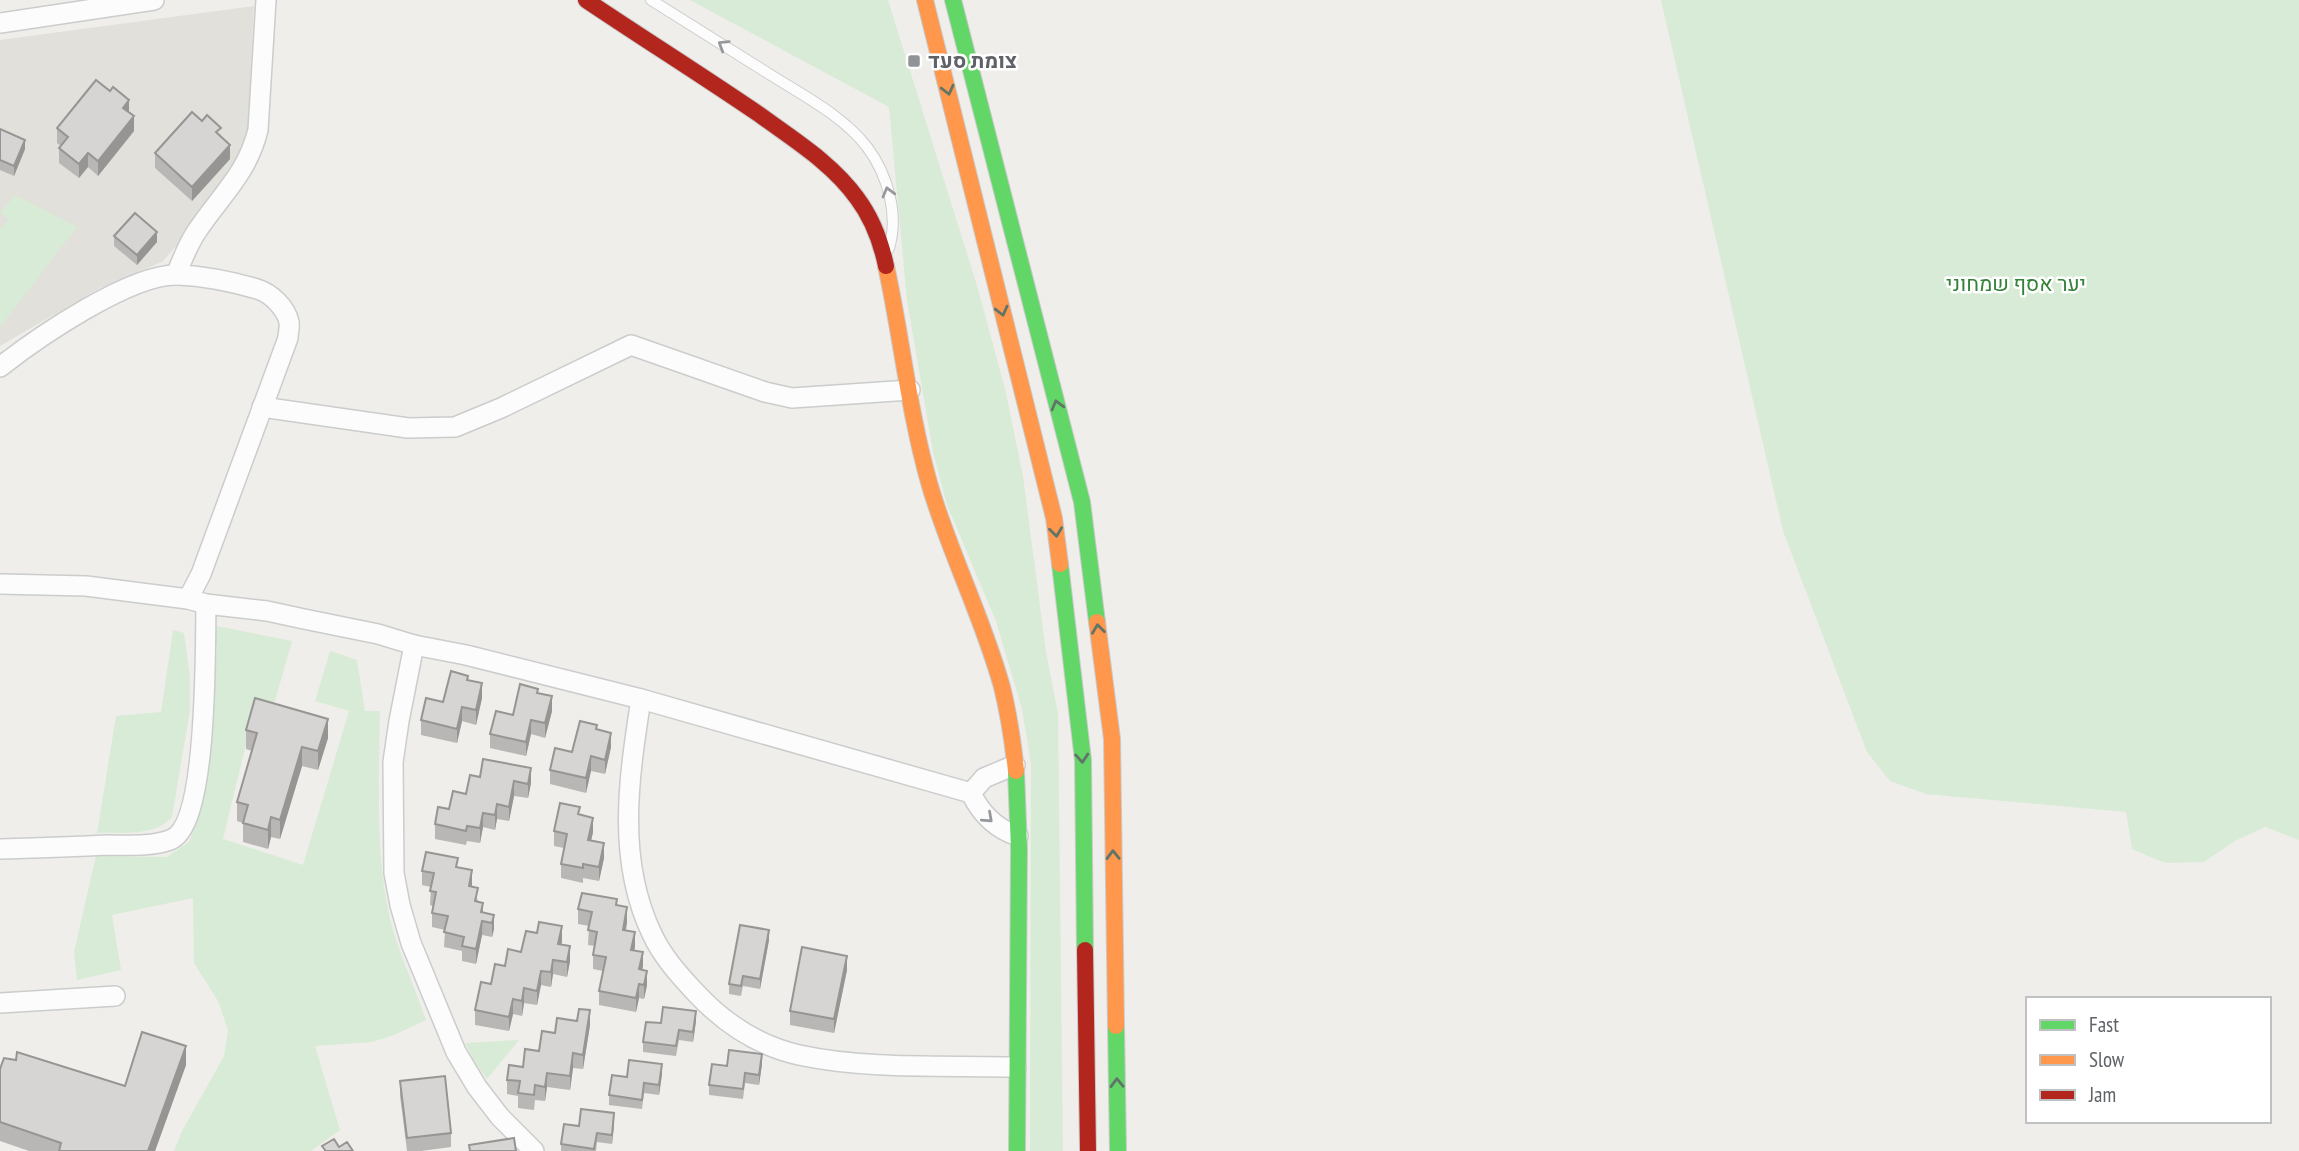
<svg xmlns="http://www.w3.org/2000/svg" width="2299" height="1151" viewBox="0 0 2299 1151" font-family="'PT Sans Narrow',Heebo,sans-serif">
	<style>
		.education { fill: #e2e0da }
		.green { fill: #d8ebd6 }
		.lines { fill: none; stroke-linecap: round; stroke-linejoin: round }
		.lane-casing { stroke: #cbcccc; stroke-width: 12 }
		.street-casing { stroke: #cbcccc; stroke-width: 22 }
		.fast-casing { stroke: #cacacb; stroke-width: 18 }
		.slow-casing { stroke: #cacacb; stroke-width: 18 }
		.jam-casing { stroke: #cacacb; stroke-width: 18 }
		.lane { stroke: #fdfcfc; stroke-width: 10 }
		.street { stroke: #fdfcfc; stroke-width: 19 }
		.fast { stroke: #63d668; stroke-width: 16 }
		.slow { stroke: #ff974d; stroke-width: 16 }
		.jam { stroke: #b3261e; stroke-width: 16 }
		.wall { fill: #b8b7b5 }
		.shaded-wall { fill: #969594 }
		.building { fill: #d6d5d3; stroke: #969594; stroke-width: 2 }
		.oneway { stroke: #96999c }
		.oneway2 { stroke: #607468 }
		.poi-dot { fill: #919496; stroke: #fff; stroke-width: 2.5 }
		.labels { text-anchor: middle; stroke-width: 5; stroke-linejoin: round; paint-order: stroke }
		.poi-label { font-size: 21px; font-weight: bold; fill: #5f6368; stroke: #fff; text-anchor: start }
		.park-label { font-size: 21px; fill: #348238; stroke: #fff }
	</style>
	<rect width="100%" height="100%" fill="#efeeea"/>
	<!-- education -->
	<path class="education" d="M 254,6 L 248,129 L 234,169 L 178,244 L 162,262 L 98,289 L 0,346 L 0,40 Z"/>
	<!-- green -->
	<g class="green">
		<path d="M 690,0 L 888,0 L 978,289 L 1005,389 L 1023,476 L 1046,652 L 1058,714 L 1063,1151 L 1030,1151 L 1031,764 L 1022,709 L 996,621 L 947,505 L 933,452 L 907,300 L 889,107 Z"/>
		<path d="M 1661,0 L 2299,0 L 2299,840 L 2265,827 L 2235,841 L 2204,862 L 2165,863 L 2132,849 L 2126,812 L 1926,794 L 1890,781 L 1867,752 L 1783,531 Z"/>
		<path d="M 15,195 L 77,227 L 0,327 L 0,229 L 9,219 L 0,213 Z"/>
		<path d="M 217,626 L 292,641 L 272,711 L 255,707 L 223,839 L 303,865 L 349,711 L 315,701 L 330,651 L 357,660 L 365,711 L 380,711 C 379,781 375,851 390,919 C 398,952 415,987 426,1020 L 394,1035 L 372,1042 L 315,1046 L 340,1130 L 311,1151 L 174,1151 L 182,1131 L 224,1056 L 228,1030 L 218,1001 L 194,963 L 193,898 L 112,915 L 121,970 L 77,980 L 74,952 L 96,856 L 167,857 L 190,841 L 210,758 L 217,647 L 212,635 Z"/>
		<path d="M 173,630 L 184,633 L 190,677 L 190,710 L 172,817 C 155,837 122,832 97,833 L 116,716 L 161,712 Z"/>
		<path d="M 519,1040 L 487,1079 L 473,1059 L 465,1043 Z"/>
	</g>
	<g class="lines">
		<defs>
			<path id="lane" d="M 651,0 C 692,26 733,51 774,77 C 806,97 844,117 867,147 C 888,175 899,215 889,248"/>
			<g id="street">
				<path d="M 0,23 L 154,0"/>
				<path d="M 176,275 C 182,260 188,244 197,231 C 221,195 247,174 258,130 L 266,0"/>
				<path d="M 0,367 C 37,338 131,273 178,275 C 204,276 233,282 257,289 C 271,293 286,308 289,322 C 290,327 288,333 288,338 L 201,574 L 188,599"/>
				<path d="M 262,407 L 408,428 L 455,427 L 501,408 L 631,345 L 765,392 L 792,398 L 910,390"/>
				<path d="M 0,584 L 86,586 L 188,599 L 206,604 L 267,611 L 304,619 L 378,634 L 414,645 L 466,655 L 641,699 L 971,793"/>
				<path d="M 414,645 L 399,721 L 393,762 L 394,873 L 400,905 L 411,943 L 456,1052 L 477,1087 L 500,1117 L 534,1151"/>
				<path d="M 641,699 C 629,777 616,859 652,934 C 662,956 679,975 696,993 C 724,1023 759,1046 799,1055 C 869,1070 945,1065 1016,1067"/>
				<path d="M 1015,765 L 984,778 L 971,793 C 981,814 996,829 1018,836"/>
				<path d="M 0,849 C 36,848 71,847 107,845 C 127,845 150,847 170,840 C 209,826 205,643 206,604"/>
				<path d="M 0,1003 L 115,996"/>
			</g>
			<g id="fast">
				<path d="M 953,0 L 1082,502 L 1097,622"/>
				<path d="M 1060,564 L 1083,760 L 1085,950"/>
				<path d="M 1016,771 L 1019,849 L 1017,1151"/>
				<path d="M 1116,1026 L 1118,1151"/>
			</g>
			<g id="slow">
				<path d="M 925,0 L 1054,518 L 1060,564"/>
				<path d="M 886,266 C 902,339 909,414 930,486 C 950,554 983,618 1002,687 C 1009,715 1013,743 1016,771"/>
				<path d="M 1097,622 L 1112,739 L 1116,1026"/>
			</g>
			<g id="jam">
				<path d="M 586,0 C 644,39 703,76 760,115 C 794,140 832,163 857,198 C 872,218 881,242 886,266"/>
				<path d="M 1085,950 L 1088,1151"/>
			</g>
		</defs>
		<!-- lane casing -->
		<use href="#lane" class="lane-casing"/>
		<!-- street casing -->
		<use href="#street" class="street-casing"/>
		<!-- fast casing -->
		<use href="#fast" class="fast-casing"/>
		<!-- slow casing -->
		<use href="#slow" class="slow-casing"/>
		<!-- jam casing -->
		<use href="#jam" class="jam-casing"/>
		<!-- lane -->
		<use href="#lane" class="lane"/>
		<!-- street -->
		<use href="#street" class="street"/>
		<!-- fast -->
		<use href="#fast" class="fast"/>
		<!-- slow -->
		<use href="#slow" class="slow"/>
		<!-- jam -->
		<use href="#jam" class="jam"/>
	</g>
	<!-- wall -->
	<g class="wall">
		<path d="M 129,113 L 134,131 L 98,176 L 88,167 L 79,178 L 59,163 L 59,148 L 61,146 L 57,143 L 57,128 Z"/>
		<path d="M 0,129 L 25,149 L 14,176 L 0,170 Z"/>
		<path d="M 221,136 L 230,159 L 192,201 L 155,168 L 155,153 Z"/>
		<path d="M 114,236 L 157,242 L 137,265 L 114,246 Z"/>
		<path d="M 468,680 L 482,698 L 476,725 L 462,721 L 457,743 L 421,735 L 421,720 L 443,702 Z"/>
		<path d="M 538,693 L 552,711 L 545,738 L 531,734 L 526,756 L 490,748 L 490,734 Z"/>
		<path d="M 246,730 L 328,738 L 318,770 L 302,766 L 280,839 L 271,837 L 268,849 L 243,842 L 243,823 L 237,821 L 237,802 L 252,751 L 246,749 Z"/>
		<path d="M 597,730 L 611,747 L 605,774 L 591,771 L 586,793 L 550,784 L 550,770 L 572,752 Z"/>
		<path d="M 480,777 L 531,783 L 528,798 L 514,796 L 509,821 L 497,819 L 495,830 L 483,827 L 480,843 L 467,841 L 466,845 L 435,839 L 435,824 L 466,794 Z"/>
		<path d="M 580,815 L 593,832 L 591,841 L 604,858 L 599,881 L 583,878 L 583,883 L 561,878 L 561,864 L 564,848 L 554,846 L 554,831 Z"/>
		<path d="M 458,867 L 472,887 L 483,913 L 494,915 L 494,929 L 492,937 L 482,935 L 476,964 L 462,961 L 462,951 L 444,947 L 445,930 L 432,927 L 432,913 L 433,906 L 430,905 L 431,887 L 422,885 L 422,871 Z"/>
		<path d="M 617,906 L 627,922 L 626,931 L 635,947 L 634,950 L 643,966 L 642,970 L 647,985 L 644,999 L 639,998 L 636,1012 L 599,1005 L 599,991 L 603,971 L 593,969 L 593,955 L 595,946 L 588,945 L 589,926 L 578,924 L 578,909 Z"/>
		<path d="M 769,940 L 760,989 L 743,986 L 741,996 L 729,994 L 729,984 Z"/>
		<path d="M 562,941 L 561,945 L 570,961 L 567,977 L 553,974 L 551,987 L 541,985 L 537,1005 L 524,1003 L 522,1016 L 513,1014 L 509,1031 L 475,1025 L 475,1010 L 491,984 L 505,966 L 521,952 Z"/>
		<path d="M 847,970 L 834,1033 L 790,1025 L 790,1011 Z"/>
		<path d="M 696,1021 L 693,1042 L 679,1040 L 676,1056 L 643,1052 L 643,1042 L 661,1023 Z"/>
		<path d="M 590,1025 L 583,1069 L 573,1068 L 570,1090 L 547,1087 L 545,1101 L 535,1100 L 534,1110 L 518,1108 L 518,1096 L 507,1094 L 507,1080 L 539,1051 L 555,1033 Z"/>
		<path d="M 762,1064 L 759,1085 L 745,1083 L 743,1099 L 709,1095 L 709,1085 L 727,1066 Z"/>
		<path d="M 186,1065 L 155,1151 L 29,1151 L 0,1141 L 0,1069 L 125,1086 Z"/>
		<path d="M 662,1074 L 659,1095 L 644,1093 L 642,1109 L 609,1105 L 609,1095 L 627,1077 Z"/>
		<path d="M 400,1081 L 451,1133 L 451,1147 L 421,1151 L 407,1151 L 400,1096 Z"/>
		<path d="M 614,1123 L 612,1144 L 597,1142 L 596,1151 L 561,1151 L 561,1144 L 579,1126 Z"/>
	</g>
	<!-- shaded-wall -->
	<g class="shaded-wall">
		<path d="M 129,100 L 129,114 L 123,108 Z"/>
		<path d="M 134,116 L 134,131 L 98,176 L 98,161 Z"/>
		<path d="M 25,140 L 25,149 L 14,176 L 14,166 Z"/>
		<path d="M 230,145 L 230,159 L 192,201 L 192,187 Z"/>
		<path d="M 88,153 L 88,167 L 79,178 L 79,164 Z"/>
		<path d="M 157,232 L 157,242 L 137,265 L 137,255 Z"/>
		<path d="M 482,683 L 482,698 L 476,725 L 476,710 Z"/>
		<path d="M 552,696 L 552,711 L 545,738 L 545,723 Z"/>
		<path d="M 462,707 L 462,721 L 457,743 L 457,729 Z"/>
		<path d="M 328,719 L 328,738 L 318,770 L 318,751 Z"/>
		<path d="M 531,720 L 531,734 L 526,756 L 526,742 Z"/>
		<path d="M 611,733 L 611,747 L 605,774 L 605,760 Z"/>
		<path d="M 302,747 L 302,766 L 280,839 L 280,820 Z"/>
		<path d="M 591,756 L 591,771 L 586,793 L 586,778 Z"/>
		<path d="M 531,768 L 531,783 L 528,798 L 528,784 Z"/>
		<path d="M 514,781 L 514,796 L 509,821 L 509,807 Z"/>
		<path d="M 497,804 L 497,819 L 495,830 L 495,815 Z"/>
		<path d="M 483,813 L 483,827 L 480,843 L 480,828 Z"/>
		<path d="M 271,817 L 271,837 L 268,849 L 268,830 Z"/>
		<path d="M 593,818 L 593,832 L 588,854 L 588,840 Z"/>
		<path d="M 604,843 L 604,858 L 599,881 L 599,867 Z"/>
		<path d="M 472,870 L 472,885 L 469,900 L 469,886 Z"/>
		<path d="M 483,903 L 482,935 L 476,964 L 476,949 Z"/>
		<path d="M 627,907 L 627,922 L 623,945 L 623,930 Z"/>
		<path d="M 494,915 L 494,929 L 492,937 L 492,923 Z"/>
		<path d="M 562,926 L 562,941 L 558,959 L 558,944 Z"/>
		<path d="M 769,930 L 769,940 L 760,989 L 760,979 Z"/>
		<path d="M 635,932 L 635,947 L 631,964 L 631,950 Z"/>
		<path d="M 570,946 L 570,961 L 567,977 L 567,962 Z"/>
		<path d="M 643,952 L 643,966 L 639,983 L 639,969 Z"/>
		<path d="M 847,956 L 847,970 L 834,1033 L 834,1019 Z"/>
		<path d="M 553,960 L 553,974 L 551,987 L 551,972 Z"/>
		<path d="M 541,971 L 541,985 L 537,1005 L 537,991 Z"/>
		<path d="M 647,971 L 647,985 L 644,999 L 644,985 Z"/>
		<path d="M 639,984 L 639,998 L 636,1012 L 636,998 Z"/>
		<path d="M 524,988 L 524,1003 L 522,1016 L 522,1001 Z"/>
		<path d="M 513,999 L 513,1014 L 509,1031 L 509,1017 Z"/>
		<path d="M 590,1010 L 590,1025 L 583,1069 L 583,1055 Z"/>
		<path d="M 696,1011 L 696,1021 L 693,1042 L 693,1032 Z"/>
		<path d="M 186,1046 L 186,1065 L 155,1151 L 148,1151 Z"/>
		<path d="M 573,1053 L 573,1068 L 570,1090 L 570,1076 Z"/>
		<path d="M 762,1054 L 762,1064 L 759,1085 L 759,1075 Z"/>
		<path d="M 662,1064 L 662,1074 L 659,1095 L 659,1085 Z"/>
		<path d="M 547,1073 L 547,1087 L 545,1101 L 545,1087 Z"/>
		<path d="M 614,1113 L 614,1123 L 612,1144 L 612,1135 Z"/>
	</g>
	<!-- building -->
	<g class="building">
		<path d="M 96,80 L 110,91 L 113,87 L 129,100 L 123,108 L 134,116 L 98,161 L 88,153 L 79,164 L 59,148 L 68,137 L 57,128 Z"/>
		<path d="M 192,112 L 202,121 L 207,115 L 221,128 L 216,132 L 230,145 L 192,187 L 155,153 Z"/>
		<path d="M 0,129 L 25,140 L 14,166 L 0,160 Z"/>
		<path d="M 135,213 L 157,232 L 137,255 L 114,236 Z"/>
		<path d="M 451,671 L 468,676 L 467,680 L 482,683 L 476,710 L 462,707 L 457,729 L 421,720 L 426,698 L 443,702 Z"/>
		<path d="M 520,684 L 538,689 L 537,693 L 552,696 L 545,723 L 531,720 L 526,742 L 490,734 L 496,711 L 513,715 Z"/>
		<path d="M 255,698 L 328,719 L 318,751 L 302,747 L 280,820 L 271,817 L 268,830 L 243,823 L 248,805 L 237,802 L 257,733 L 246,730 Z"/>
		<path d="M 580,721 L 597,725 L 596,729 L 611,733 L 605,760 L 591,756 L 586,778 L 550,770 L 555,748 L 572,752 Z"/>
		<path d="M 483,759 L 531,768 L 528,784 L 514,781 L 509,807 L 497,804 L 495,815 L 483,813 L 480,828 L 467,826 L 466,831 L 435,824 L 438,807 L 449,809 L 453,791 L 466,794 L 470,775 L 480,777 Z"/>
		<path d="M 560,803 L 580,807 L 578,814 L 593,818 L 588,840 L 604,843 L 599,867 L 583,864 L 583,868 L 561,864 L 567,834 L 554,831 Z"/>
		<path d="M 426,852 L 458,858 L 456,867 L 472,870 L 469,886 L 478,888 L 475,901 L 483,903 L 481,912 L 494,915 L 492,923 L 482,921 L 476,949 L 462,946 L 464,937 L 444,932 L 448,916 L 432,913 L 436,892 L 430,891 L 434,873 L 422,871 Z"/>
		<path d="M 582,893 L 617,899 L 616,905 L 627,907 L 623,930 L 635,932 L 631,950 L 643,952 L 639,969 L 647,971 L 644,985 L 639,984 L 636,998 L 599,991 L 606,957 L 593,955 L 597,932 L 588,930 L 592,912 L 578,909 Z"/>
		<path d="M 539,922 L 562,926 L 558,944 L 570,946 L 567,962 L 553,960 L 551,972 L 541,971 L 537,991 L 524,988 L 522,1001 L 513,999 L 509,1017 L 475,1010 L 481,982 L 491,984 L 495,964 L 505,966 L 508,949 L 521,952 L 526,931 L 537,933 Z"/>
		<path d="M 740,925 L 769,930 L 760,979 L 743,976 L 741,986 L 729,984 Z"/>
		<path d="M 802,947 L 847,956 L 834,1019 L 790,1011 Z"/>
		<path d="M 663,1007 L 696,1011 L 693,1032 L 679,1030 L 676,1046 L 643,1042 L 646,1022 L 661,1023 Z"/>
		<path d="M 579,1009 L 590,1010 L 583,1055 L 573,1053 L 570,1076 L 547,1073 L 545,1087 L 535,1085 L 534,1095 L 518,1093 L 520,1081 L 507,1080 L 509,1065 L 523,1067 L 525,1049 L 539,1051 L 542,1031 L 555,1033 L 557,1018 L 577,1021 Z"/>
		<path d="M 142,1032 L 186,1046 L 148,1151 L 59,1151 L 61,1143 L 0,1122 L 0,1069 L 4,1058 L 16,1060 L 17,1052 L 125,1086 Z"/>
		<path d="M 729,1050 L 762,1054 L 759,1075 L 745,1073 L 743,1089 L 709,1085 L 712,1064 L 727,1066 Z"/>
		<path d="M 629,1060 L 662,1064 L 659,1085 L 644,1083 L 642,1100 L 609,1095 L 612,1075 L 627,1077 Z"/>
		<path d="M 445,1076 L 451,1133 L 407,1138 L 400,1081 Z"/>
		<path d="M 581,1109 L 614,1113 L 612,1135 L 597,1133 L 594,1149 L 561,1144 L 564,1124 L 579,1126 Z"/>
		<path d="M 514,1138 L 516,1151 L 470,1151 L 469,1145 Z"/>
		<path d="M 334,1139 L 339,1147 L 347,1142 L 353,1151 L 325,1151 L 325,1150 L 322,1146 Z"/>
	</g>
	<!-- one-way arrows -->
	<defs><path id="oneway-chevron" d="M-2-3.5L2.5 0L-2 3.5" fill="none" stroke-width="1.6" stroke-linecap="round" stroke-linejoin="round" transform="scale(1.75)"/></defs>
	<g class="oneway">
		<use href="#oneway-chevron" transform="translate(723 45) rotate(-148)"/>
		<use href="#oneway-chevron" transform="translate(888 192) rotate(-105)"/>
		<use href="#oneway-chevron" transform="translate(988 818) rotate(42)"/>
	</g>
	<g class="oneway2">
		<use href="#oneway-chevron" transform="translate(948 90) rotate(76)"/>
		<use href="#oneway-chevron" transform="translate(1002 311) rotate(76)"/>
		<use href="#oneway-chevron" transform="translate(1057 405) rotate(-105)"/>
		<use href="#oneway-chevron" transform="translate(1056 532) rotate(83)"/>
		<use href="#oneway-chevron" transform="translate(1098 629) rotate(-97)"/>
		<use href="#oneway-chevron" transform="translate(1082 758) rotate(86)"/>
		<use href="#oneway-chevron" transform="translate(1113 855) rotate(-91)"/>
		<use href="#oneway-chevron" transform="translate(1117 1083) rotate(-91)"/>
	</g>
	<!-- markers -->
	<rect class="poi-dot" x="907" y="54" width="14" height="14" rx="3.5"/>
	<g class="labels">
		<!-- poi labels -->
		<g class="poi-label">
			<text x="928" y="68">צומת סעד</text>
		</g>
		<!-- park labels -->
		<g class="park-label">
			<text x="2016" y="291">יער אסף שמחוני</text>
		</g>
	</g>
	<!-- legend -->
	<rect x="2026" y="997" width="245" height="126" fill="#ffffff" stroke="#bfc1c3" stroke-width="2"/>
	<rect x="2040" y="1020" width="35" height="10" fill="#63d668" stroke="#bfc1c3" stroke-width="2"/>
	<text x="2089" y="1032" font-size="21" fill="#5f6368">Fast</text>
	<rect x="2040" y="1055" width="35" height="10" fill="#ff974d" stroke="#bfc1c3" stroke-width="2"/>
	<text x="2089" y="1067" font-size="21" fill="#5f6368">Slow</text>
	<rect x="2040" y="1090" width="35" height="10" fill="#b3261e" stroke="#bfc1c3" stroke-width="2"/>
	<text x="2089" y="1102" font-size="21" fill="#5f6368">Jam</text>
</svg>
